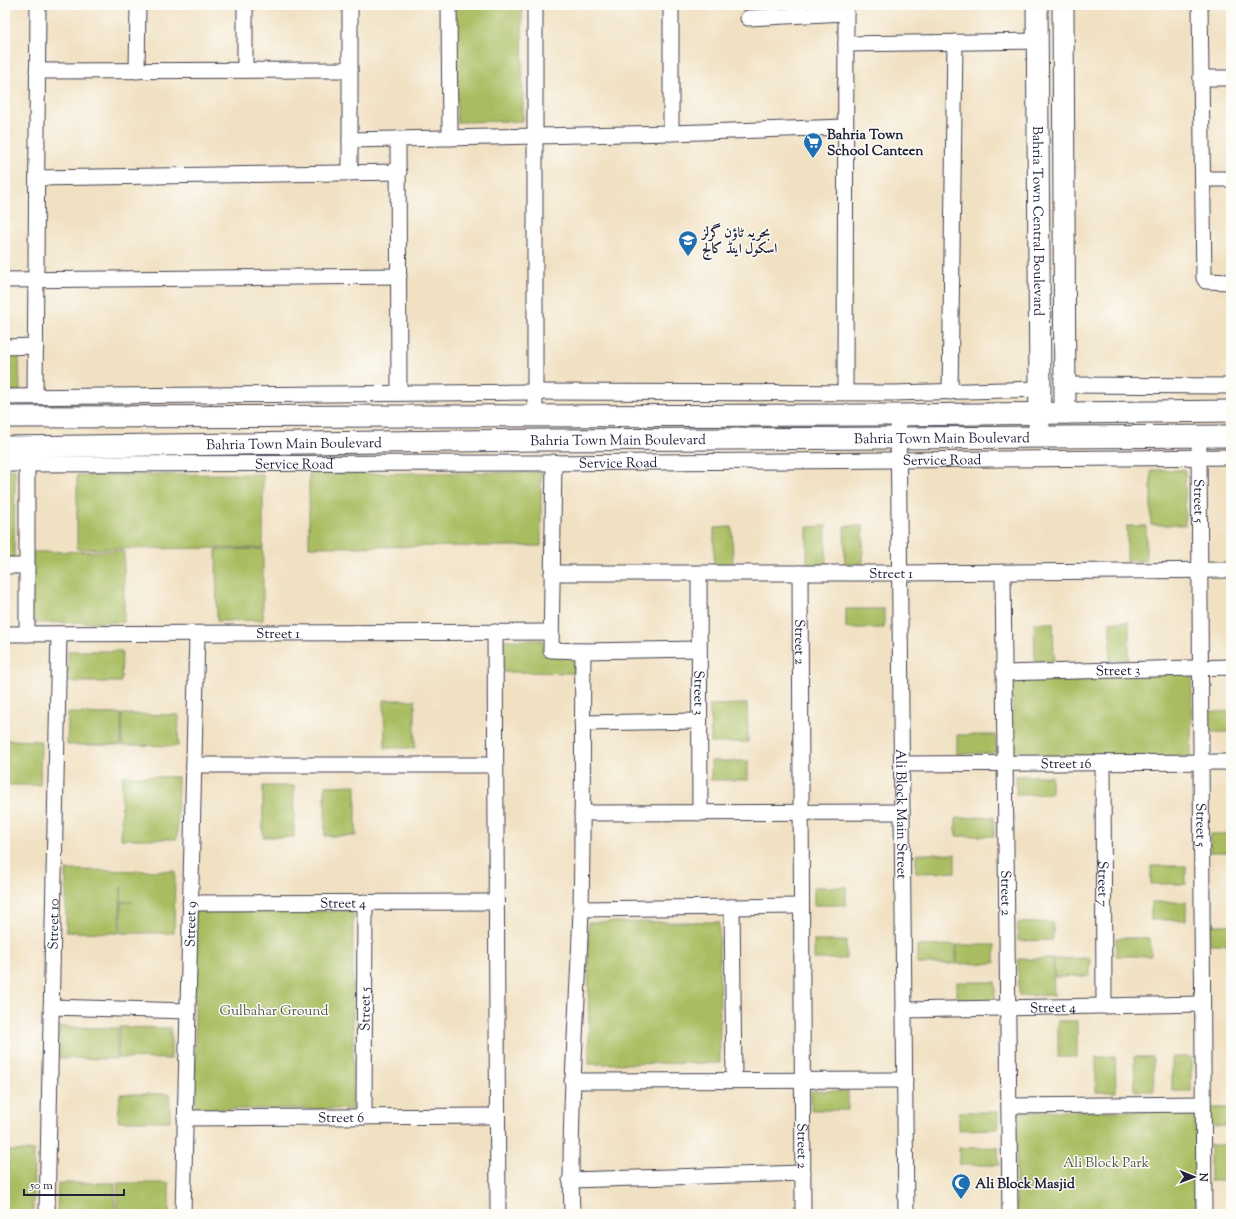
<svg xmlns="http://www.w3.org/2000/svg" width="1236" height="1219" viewBox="0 0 1236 1219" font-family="'Sorts Mill Goudy',Amiri,serif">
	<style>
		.green { fill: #a9bd61; stroke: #66704e }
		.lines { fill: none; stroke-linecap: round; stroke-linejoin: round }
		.street-casing { stroke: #413f4f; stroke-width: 17 }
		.secondary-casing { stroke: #413f4f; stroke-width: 23 }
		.street { stroke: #fff; stroke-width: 15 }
		.secondary { stroke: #fff; stroke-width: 21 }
		.labels { text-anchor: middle; stroke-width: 3; stroke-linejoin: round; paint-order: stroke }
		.poi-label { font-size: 14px; font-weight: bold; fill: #22223b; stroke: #fdfcf7; text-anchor: start }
		.street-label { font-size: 14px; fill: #22223b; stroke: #fdfcf7 }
		.park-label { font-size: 14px; fill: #515848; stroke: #fdfcf7 }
	</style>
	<rect width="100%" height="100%" fill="#fdfcf7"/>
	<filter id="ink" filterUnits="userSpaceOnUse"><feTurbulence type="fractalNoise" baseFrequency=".025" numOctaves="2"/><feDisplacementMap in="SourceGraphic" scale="8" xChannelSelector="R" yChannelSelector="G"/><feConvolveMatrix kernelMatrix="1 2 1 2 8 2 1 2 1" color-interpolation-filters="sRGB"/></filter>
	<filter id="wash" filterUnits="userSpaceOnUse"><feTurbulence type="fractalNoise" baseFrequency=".012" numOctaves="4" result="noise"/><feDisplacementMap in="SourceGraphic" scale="16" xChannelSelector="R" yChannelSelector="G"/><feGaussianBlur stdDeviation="0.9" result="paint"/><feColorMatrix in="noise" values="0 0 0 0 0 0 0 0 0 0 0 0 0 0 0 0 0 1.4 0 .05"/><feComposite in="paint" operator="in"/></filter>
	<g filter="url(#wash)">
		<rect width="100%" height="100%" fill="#f1e1c3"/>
		<!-- green -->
		<g class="green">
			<path d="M 456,5 L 522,5 L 523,121 L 457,122 Z"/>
			<path d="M 5,355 L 19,355 L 20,391 L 5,391 Z"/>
			<path d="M 5,470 L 15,470 L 14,558 L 5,558 Z"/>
			<rect x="1151" y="470" width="34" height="55"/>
			<path d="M 541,472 L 541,546 L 309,547 L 309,474 Z"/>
			<path d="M 263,474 L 263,548 L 77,549 L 77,475 Z"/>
			<path d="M 826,526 L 826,564 L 807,564 L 807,527 Z"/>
			<path d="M 844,526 L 863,526 L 863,564 L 845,564 Z"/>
			<rect x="1127" y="526" width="19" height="35"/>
			<path d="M 732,527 L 733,565 L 714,565 L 714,528 Z"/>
			<path d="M 263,549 L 263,620 L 217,621 L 216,550 Z"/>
			<path d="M 124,551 L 124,622 L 31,623 L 31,552 Z"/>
			<rect x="846" y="609" width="38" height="19"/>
			<rect x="1110" y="622" width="19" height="38"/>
			<path d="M 1034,623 L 1053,623 L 1054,661 L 1035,661 Z"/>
			<path d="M 504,640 L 543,640 L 543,655 L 574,656 L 574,673 L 503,672 Z"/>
			<path d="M 68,651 L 122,651 L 121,682 L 68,682 Z"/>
			<path d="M 1192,673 L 1191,757 L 1013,757 L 1012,677 Z"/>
			<path d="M 384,700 L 415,700 L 415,748 L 385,748 Z"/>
			<path d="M 747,704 L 748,742 L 711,743 L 710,705 Z"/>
			<path d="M 1208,711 L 1231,712 L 1231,732 L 1208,732 Z"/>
			<path d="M 68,713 L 121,714 L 121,745 L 67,745 Z"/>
			<path d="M 122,714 L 179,715 L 178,746 L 122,745 Z"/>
			<path d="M 957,735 L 995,735 L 996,753 L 957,754 Z"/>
			<path d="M 5,740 L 41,741 L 40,785 L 5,785 Z"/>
			<rect x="711" y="761" width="37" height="19"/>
			<path d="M 122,776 L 178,777 L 177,839 L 121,839 Z"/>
			<path d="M 1016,776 L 1051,776 L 1051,794 L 1016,795 Z"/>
			<path d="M 356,785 L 356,836 L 325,836 L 325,786 Z"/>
			<rect x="263" y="786" width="31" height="51"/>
			<path d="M 994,817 L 994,836 L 956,836 L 956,818 Z"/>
			<rect x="1210" y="834" width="21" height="18"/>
			<path d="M 916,854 L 955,854 L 955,872 L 916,873 Z"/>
			<rect x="1151" y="866" width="35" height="18"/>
			<path d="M 66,870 L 175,871 L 174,933 L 121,933 L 121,902 L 132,902 L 121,901 L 121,887 L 119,933 L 66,932 Z"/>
			<rect x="814" y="887" width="32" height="18"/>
			<rect x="1151" y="902" width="35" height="18"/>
			<rect x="195" y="911" width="158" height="198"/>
			<path d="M 588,922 L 719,922 L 720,1063 L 589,1064 Z"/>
			<path d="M 1053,922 L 1053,940 L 1018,941 L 1018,923 Z"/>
			<rect x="1210" y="925" width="21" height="19"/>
			<path d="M 1116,938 L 1150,938 L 1151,956 L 1116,956 Z"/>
			<rect x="814" y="941" width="32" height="18"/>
			<path d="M 956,945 L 956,964 L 917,964 L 917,946 Z"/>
			<path d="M 957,945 L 995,945 L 995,963 L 957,964 Z"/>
			<path d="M 1090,958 L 1090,976 L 1054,977 L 1054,959 Z"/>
			<path d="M 1018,959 L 1053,959 L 1054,995 L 1019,996 Z"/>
			<rect x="957" y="982" width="38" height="18"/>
			<rect x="1058" y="1021" width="19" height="36"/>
			<path d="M 59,1027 L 117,1028 L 117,1059 L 59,1058 Z"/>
			<path d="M 119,1027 L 171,1028 L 171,1059 L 118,1058 Z"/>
			<path d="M 1096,1057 L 1115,1057 L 1116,1092 L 1096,1092 Z"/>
			<path d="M 1134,1057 L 1153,1057 L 1154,1091 L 1135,1091 Z"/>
			<rect x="1172" y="1057" width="19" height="34"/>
			<rect x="811" y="1091" width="37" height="19"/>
			<path d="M 120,1094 L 170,1094 L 170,1121 L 118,1121 Z"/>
			<rect x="1210" y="1108" width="21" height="18"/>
			<path d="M 1016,1111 L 1195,1111 L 1197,1214 L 1016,1214 Z"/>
			<path d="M 959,1112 L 998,1112 L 998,1129 L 959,1130 Z"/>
			<rect x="1210" y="1145" width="21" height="36"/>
			<path d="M 998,1147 L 999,1165 L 959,1165 L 959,1148 Z"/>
			<path d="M 5,1151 L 34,1151 L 33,1214 L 5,1214 Z"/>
			<path d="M 58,1183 L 115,1183 L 115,1214 L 57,1214 Z"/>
			<path d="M 118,1183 L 169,1183 L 169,1214 L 117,1214 Z"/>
		</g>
	</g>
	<g filter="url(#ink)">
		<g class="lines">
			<defs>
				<g id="street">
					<path d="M 350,5 L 350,173"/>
					<path d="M 449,5 L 450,138"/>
					<path d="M 1200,5 L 1204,278 L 1206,281 L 1231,282"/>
					<path d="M 748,18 L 846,13"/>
					<path d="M 846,44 L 1037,41"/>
					<path d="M 245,70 L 245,5"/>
					<path d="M 37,71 L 350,70"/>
					<path d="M 137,71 L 138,5"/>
					<path d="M 1201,78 L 1231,78"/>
					<path d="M 671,133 L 671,5"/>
					<path d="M 398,139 L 399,393"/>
					<path d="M 350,140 L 671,133 L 846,127"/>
					<path d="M 37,178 L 399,172"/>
					<path d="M 1203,179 L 1231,179"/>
					<path d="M 5,280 L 399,276"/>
					<path d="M 5,347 L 36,346"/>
					<path d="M 1065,385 L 1231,386"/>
					<path d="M 845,392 L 846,5"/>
					<path d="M 950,392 L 955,42"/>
					<path d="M 35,396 L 38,5"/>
					<path d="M 5,397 L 535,392 L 893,393 L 1040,389"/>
					<path d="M 535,415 L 535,5"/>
					<path id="s1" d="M 898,415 L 906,1214"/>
					<path id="s2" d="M 1199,447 L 1204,1214"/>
					<path d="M 554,462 L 551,650 L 583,651 L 699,649"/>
					<path id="s3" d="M 5,464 L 543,463 L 1231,457"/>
					<path d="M 5,566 L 27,566"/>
					<path id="s4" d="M 552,573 L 900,573 L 1231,570"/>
					<path id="s5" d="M 800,573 L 803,1214"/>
					<path id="s6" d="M 1003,573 L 1010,1214"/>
					<path id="s7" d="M 699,574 L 700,813"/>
					<path d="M 495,632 L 498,1214"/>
					<path id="s8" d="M 5,634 L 551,632"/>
					<path d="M 27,634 L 27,464"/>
					<path id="s9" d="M 1004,673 L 1231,667"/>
					<path d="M 582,723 L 699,721"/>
					<path id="s10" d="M 1103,763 L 1104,1006"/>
					<path id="s11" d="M 902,764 L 1231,762"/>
					<path d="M 194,765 L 495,765"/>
					<path d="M 582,813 L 902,812"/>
					<path id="s12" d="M 190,903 L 496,902"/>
					<path d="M 732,907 L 734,1080"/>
					<path d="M 581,909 L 801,906"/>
					<path d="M 51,1007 L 188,1011"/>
					<path id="s13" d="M 904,1010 L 1202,1004"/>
					<path d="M 572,1081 L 905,1080"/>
					<path d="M 1010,1106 L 1203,1104"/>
					<path id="s14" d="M 364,1117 L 365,902"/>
					<path id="s15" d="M 185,1118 L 497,1116"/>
					<path d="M 570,1180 L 803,1173"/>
					<path id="s16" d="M 47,1214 L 59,634"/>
					<path id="s17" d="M 183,1214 L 197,634"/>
					<path d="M 572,1214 C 568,1112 578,1010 581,908 C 583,823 582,737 583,651"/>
				</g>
				<g id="secondary">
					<path id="s18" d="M 1037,5 L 1040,389 L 1039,426"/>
					<path d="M 1063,5 L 1065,413"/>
					<path d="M 5,417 L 898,415 L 1231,411"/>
					<path id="s19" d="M 5,447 L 543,440 L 1231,436"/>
				</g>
			</defs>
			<!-- street casing -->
			<use href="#street" class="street-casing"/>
			<!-- secondary casing -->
			<use href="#secondary" class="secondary-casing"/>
			<!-- street -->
			<use href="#street" class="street"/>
			<!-- secondary -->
			<use href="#secondary" class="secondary"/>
		</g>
	</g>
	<!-- icons -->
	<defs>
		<symbol id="supermarket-pin" viewBox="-11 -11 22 30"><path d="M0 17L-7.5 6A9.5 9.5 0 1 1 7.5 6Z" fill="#1f6fb2" stroke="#fdfcf7"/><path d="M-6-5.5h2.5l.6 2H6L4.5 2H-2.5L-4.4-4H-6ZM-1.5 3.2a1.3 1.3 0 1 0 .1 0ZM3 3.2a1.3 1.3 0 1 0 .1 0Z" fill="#fff"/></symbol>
		<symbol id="school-pin" viewBox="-11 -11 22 30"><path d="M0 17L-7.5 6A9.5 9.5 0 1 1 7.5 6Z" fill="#1f6fb2" stroke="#fdfcf7"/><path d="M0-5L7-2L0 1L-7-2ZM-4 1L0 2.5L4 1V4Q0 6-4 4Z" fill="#fff"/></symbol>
		<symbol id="mosque-pin" viewBox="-11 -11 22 30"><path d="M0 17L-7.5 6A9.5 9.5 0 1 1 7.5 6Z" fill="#1f6fb2" stroke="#fdfcf7"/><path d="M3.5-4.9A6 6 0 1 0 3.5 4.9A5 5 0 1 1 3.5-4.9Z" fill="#fff"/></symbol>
	</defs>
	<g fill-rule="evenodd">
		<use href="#supermarket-pin" x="802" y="131" width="22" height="30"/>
		<use href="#school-pin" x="677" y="229" width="22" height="30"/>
		<use href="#mosque-pin" x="950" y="1172" width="22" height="30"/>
	</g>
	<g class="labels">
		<!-- poi labels -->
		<g class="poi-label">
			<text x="827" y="139">Bahria Town<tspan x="827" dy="16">School Canteen</tspan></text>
			<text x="702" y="237">بحریہ ٹاؤن گرلز<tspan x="702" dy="16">اسکول اینڈ کالج</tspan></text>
			<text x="975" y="1188">Ali Block Masjid</text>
		</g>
		<!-- street labels -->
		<g class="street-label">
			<text dy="5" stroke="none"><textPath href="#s18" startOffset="216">Bahria Town Central Boulevard</textPath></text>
			<text dy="5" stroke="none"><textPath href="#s19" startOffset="937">Bahria Town Main Boulevard</textPath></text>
			<text dy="5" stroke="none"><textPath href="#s19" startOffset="613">Bahria Town Main Boulevard</textPath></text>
			<text dy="5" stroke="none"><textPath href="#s19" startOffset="289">Bahria Town Main Boulevard</textPath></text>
			<text dy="5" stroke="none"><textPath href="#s3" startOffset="937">Service Road</textPath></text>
			<text dy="5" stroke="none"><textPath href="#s3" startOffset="613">Service Road</textPath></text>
			<text dy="5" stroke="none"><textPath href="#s3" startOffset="289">Service Road</textPath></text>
			<text dy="5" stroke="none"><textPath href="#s2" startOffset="54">Street 5</textPath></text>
			<text dy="5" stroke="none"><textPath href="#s4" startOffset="339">Street 1</textPath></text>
			<text dy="5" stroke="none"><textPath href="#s8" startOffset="273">Street 1</textPath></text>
			<text dy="5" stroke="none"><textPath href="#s5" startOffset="69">Street 2</textPath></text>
			<text dy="5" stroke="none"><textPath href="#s9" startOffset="114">Street 3</textPath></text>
			<text dy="5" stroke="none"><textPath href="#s7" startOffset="119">Street 3</textPath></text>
			<text dy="5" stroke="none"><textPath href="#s11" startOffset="164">Street 16</textPath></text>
			<text dy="5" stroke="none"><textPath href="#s1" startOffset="399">Ali Block Main Street</textPath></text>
			<text dy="5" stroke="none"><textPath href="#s2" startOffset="378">Street 5</textPath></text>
			<text dy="5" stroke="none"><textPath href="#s10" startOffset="121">Street 7</textPath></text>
			<text dy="5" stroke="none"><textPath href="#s6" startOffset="320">Street 2</textPath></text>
			<text dy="5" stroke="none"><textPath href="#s12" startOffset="153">Street 4</textPath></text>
			<text dy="5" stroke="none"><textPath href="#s16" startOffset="290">Street 10</textPath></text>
			<text dy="5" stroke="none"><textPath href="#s17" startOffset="290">Street 9</textPath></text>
			<text dy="5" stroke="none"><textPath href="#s13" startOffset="149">Street 4</textPath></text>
			<text dy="5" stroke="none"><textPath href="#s14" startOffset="108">Street 5</textPath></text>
			<text dy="5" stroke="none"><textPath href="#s15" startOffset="156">Street 6</textPath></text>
			<text dy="5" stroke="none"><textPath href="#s5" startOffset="573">Street 2</textPath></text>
		</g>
		<!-- park labels -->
		<g class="park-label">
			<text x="274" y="1015">Gulbahar Ground</text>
			<text x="1106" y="1167">Ali Block Park</text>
		</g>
	</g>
	<!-- margin -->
	<rect width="1236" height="1219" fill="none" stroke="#fdfcf7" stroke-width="20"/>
	<!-- north arrow -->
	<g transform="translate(1194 1177) rotate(91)" stroke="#fdfcf7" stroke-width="3" paint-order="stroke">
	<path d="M0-3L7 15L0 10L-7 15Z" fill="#22223b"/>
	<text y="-6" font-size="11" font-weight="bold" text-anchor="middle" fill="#22223b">N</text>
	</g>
	<!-- scale -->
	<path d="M24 1189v6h100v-6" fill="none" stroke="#22223b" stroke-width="2"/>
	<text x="30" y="1189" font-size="12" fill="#22223b" stroke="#fdfcf7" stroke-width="3" paint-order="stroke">50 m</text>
</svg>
